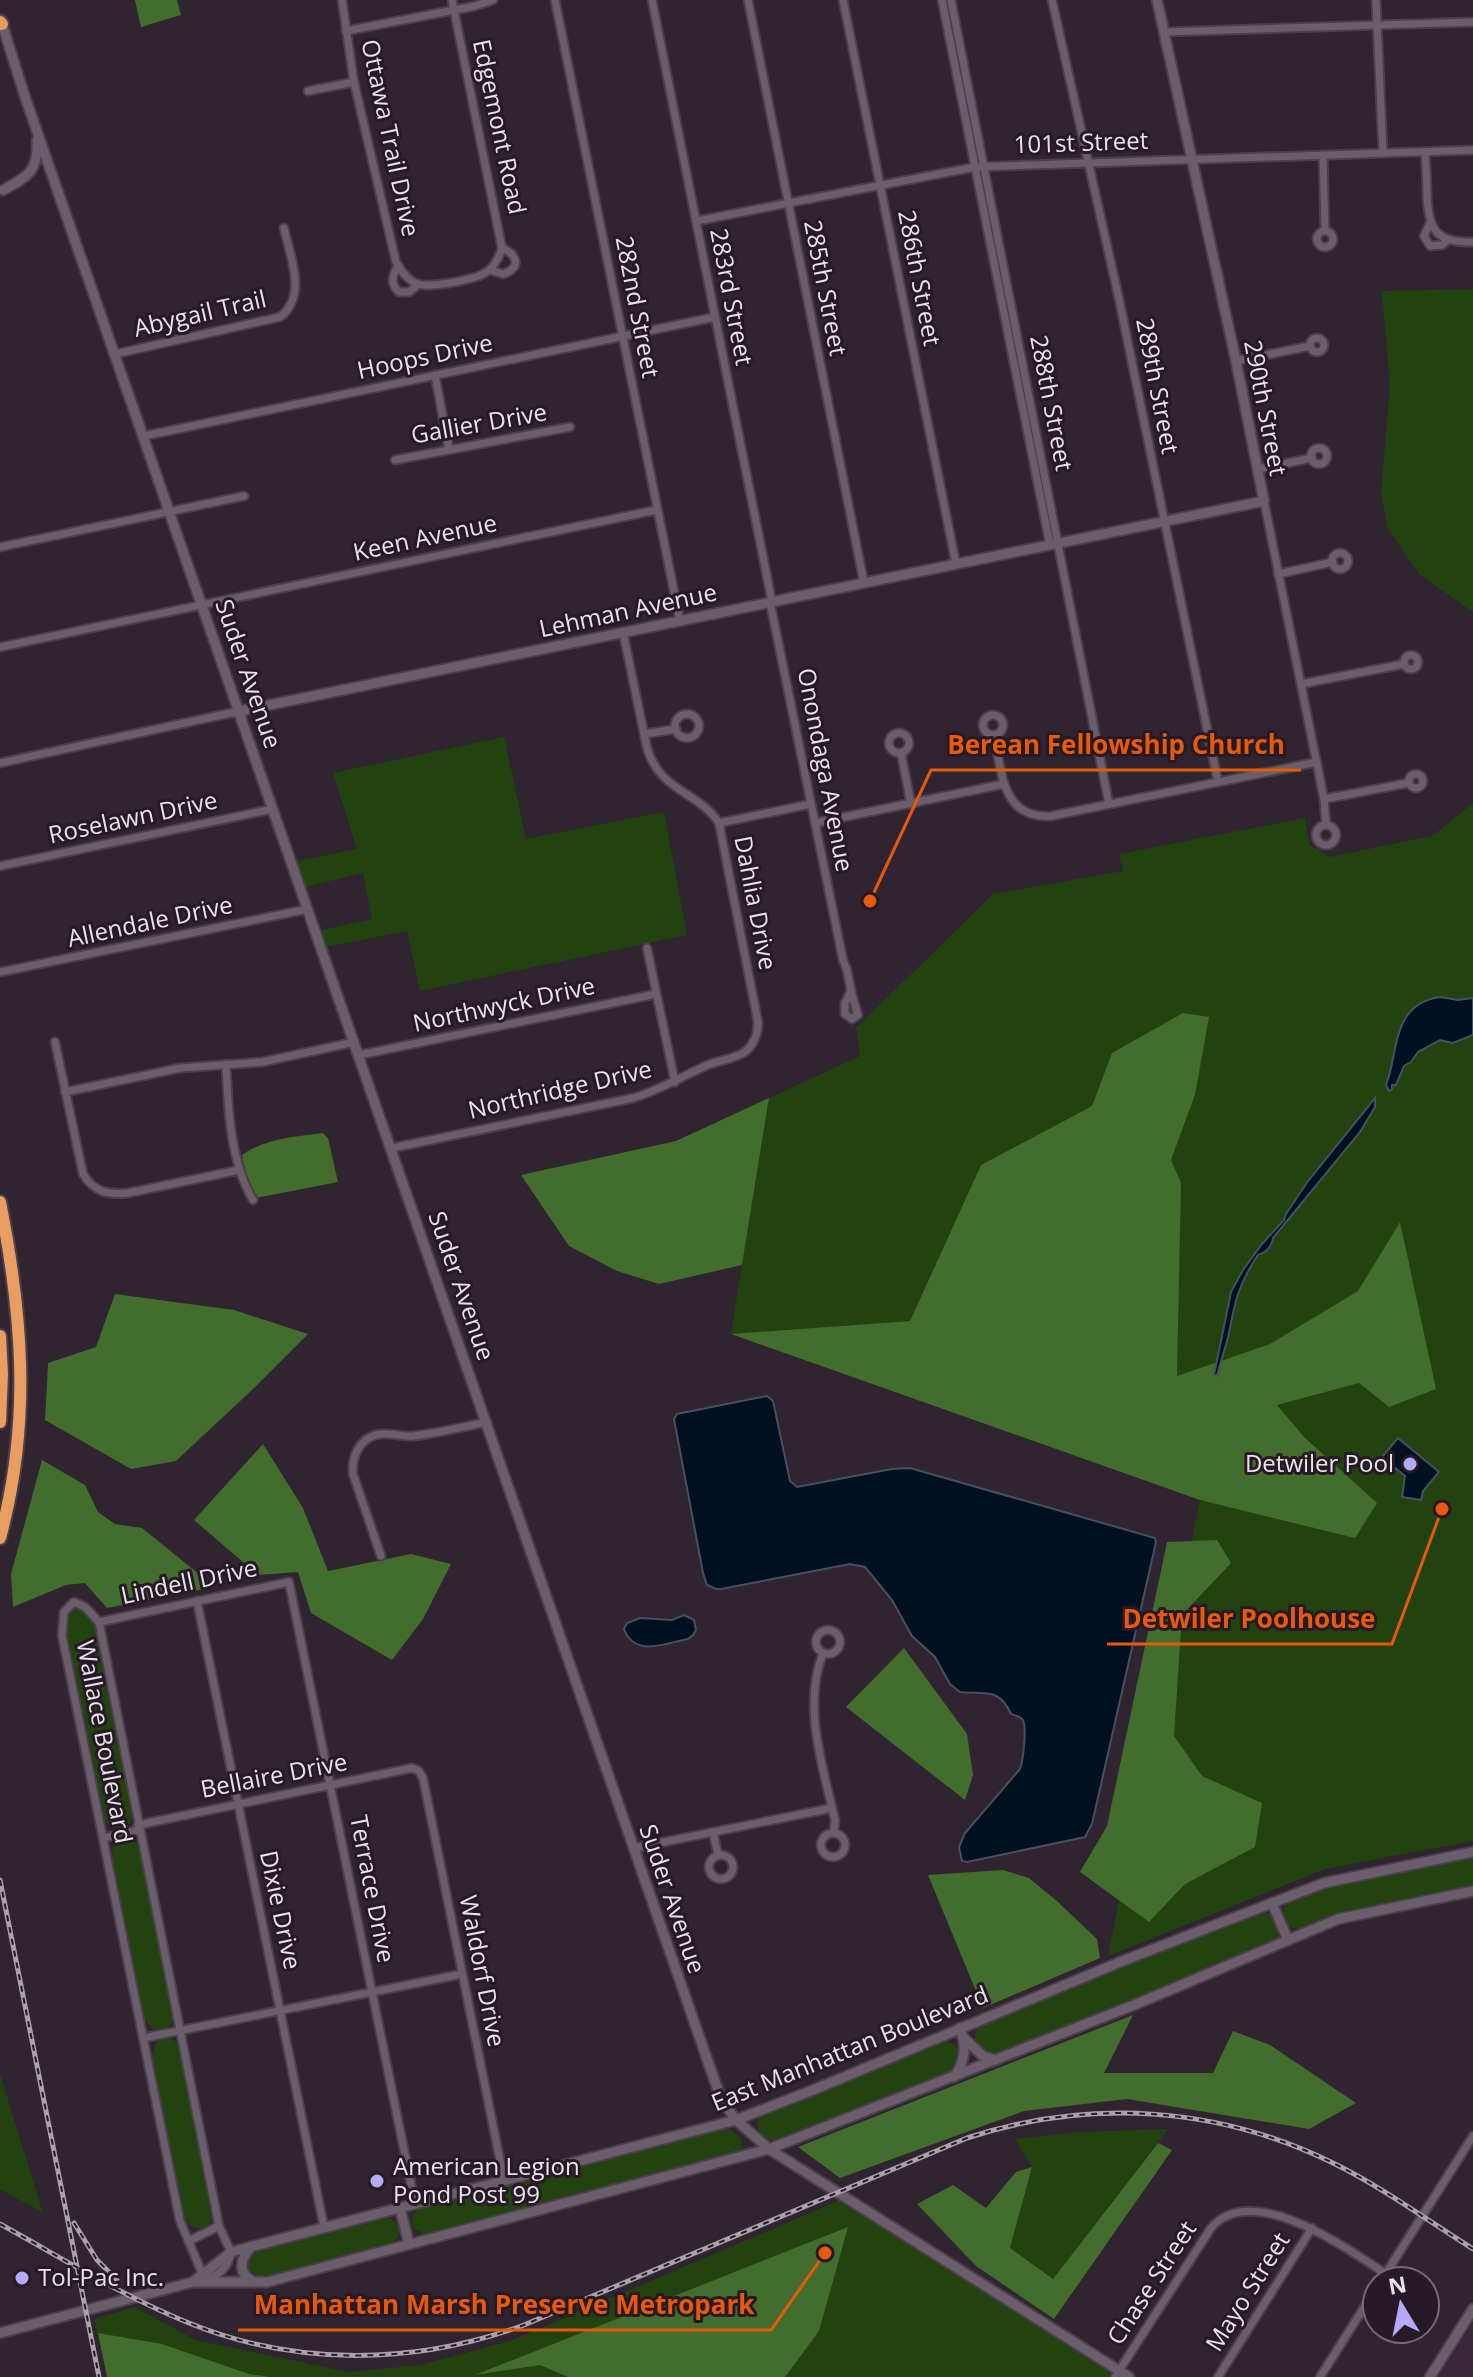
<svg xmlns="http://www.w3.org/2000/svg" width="1473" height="2377" viewBox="0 0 1473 2377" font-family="'Open Sans',sans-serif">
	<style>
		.built { fill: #3a283a }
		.green { fill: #22420f }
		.forest { fill: #426d2c }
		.water { fill: #011122; stroke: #47505e; stroke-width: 2 }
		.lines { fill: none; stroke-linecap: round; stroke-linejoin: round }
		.street-casing { stroke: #4a404a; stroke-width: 11 }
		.secondary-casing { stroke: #4a404a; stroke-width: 13 }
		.highway-casing { stroke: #4a404a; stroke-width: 16 }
		.street { stroke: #6c5d6c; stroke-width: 7 }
		.secondary { stroke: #6c5d6c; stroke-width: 9 }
		.highway { stroke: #ea9d63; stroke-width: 12 }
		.rail-casing { stroke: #aaa1aa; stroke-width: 5 }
		.rail { stroke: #261a26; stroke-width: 2; stroke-dasharray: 6; stroke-linecap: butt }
		.poi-dot { fill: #b4acf9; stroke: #261a26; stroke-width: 3 }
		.labels { text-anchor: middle; stroke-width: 6; stroke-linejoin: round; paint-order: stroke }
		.street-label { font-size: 24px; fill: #eae2ea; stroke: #261a26 }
		.poi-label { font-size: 24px; fill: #eae2ea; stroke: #261a26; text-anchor: start }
		.leader { fill: none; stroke: #e8590c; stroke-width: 3 }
		.callout-dot { fill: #e8590c; stroke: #261a26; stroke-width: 3 }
		.callout-label { font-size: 26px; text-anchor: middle; font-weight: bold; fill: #e8590c; stroke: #261a26; stroke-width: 6; stroke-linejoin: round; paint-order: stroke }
	</style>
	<rect width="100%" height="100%" fill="#302430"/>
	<!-- built -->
	<path class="built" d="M 1473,2323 L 1473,2377 L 1438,2377 Z"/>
	<!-- green -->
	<g class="green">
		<path d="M 1473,289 L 1473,612 L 1420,575 L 1388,529 L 1381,494 L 1390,385 L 1382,291 Z"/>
		<path d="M 504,737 L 526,839 L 664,812 L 687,935 L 420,991 L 407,931 L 326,947 L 321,930 L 372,919 L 363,873 L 305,887 L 297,861 L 357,849 L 333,773 Z"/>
		<path d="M 1473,803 L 1473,1841 L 1325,1869 L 1108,1956 L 1200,1500 L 1303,1437 L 1167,1394 L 1171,1160 L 1195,1095 L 1112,1053 L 1092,1106 L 981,1165 L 910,1321 L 731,1334 L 769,1098 L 860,1056 L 856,1028 L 993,894 L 1123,871 L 1119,854 L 1305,818 L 1309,844 L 1329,857 L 1432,836 Z"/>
		<path d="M 75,1608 L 81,1608 L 93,1622 L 98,1638 L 133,1814 L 129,1824 L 122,1829 L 109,1826 L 103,1817 L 67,1635 L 67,1616 Z"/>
		<path d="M 126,1838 L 135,1841 L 141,1852 L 173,2018 C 171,2029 163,2031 153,2029 L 144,2018 L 112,1859 C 111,1849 115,1840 126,1838 Z"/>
		<path d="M 1473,1857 L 1473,1887 L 1334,1915 L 1302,1928 L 1292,1928 L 1287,1925 L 1283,1917 L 1283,1909 L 1288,1902 L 1320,1890 Z"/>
		<path d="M 1262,1912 L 1272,1915 L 1278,1928 L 1278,1939 L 1274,1942 L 1131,2002 L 996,2055 L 984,2051 L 975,2041 L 975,2034 L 980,2025 L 1141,1958 Z"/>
		<path d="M 167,2037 L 175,2041 L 179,2047 L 212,2208 C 213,2218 212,2226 200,2229 L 189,2225 L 184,2217 L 151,2058 L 157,2042 Z"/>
		<path d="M 941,2040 C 965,2044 964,2059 950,2074 L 774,2140 C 760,2139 755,2129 759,2117 Z"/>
		<path d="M 0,2074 L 43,2213 L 0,2189 Z"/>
		<path d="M 724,2128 L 732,2131 L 741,2139 L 742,2147 L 738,2153 L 433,2234 L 421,2233 L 413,2227 C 410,2215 415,2210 426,2205 Z"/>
		<path d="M 1168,2129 L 1053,2279 L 1010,2248 L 1032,2167 L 1015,2139 L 1077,2132 Z"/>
		<path d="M 845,2198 L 1036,2319 L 1034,2324 L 1111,2373 L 1109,2377 L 107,2377 L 94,2319 L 135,2307 L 195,2340 L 349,2372 L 421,2365 L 510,2341 Z"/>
		<path d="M 384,2217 L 394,2220 L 400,2228 L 398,2238 L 390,2245 L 264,2277 L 257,2278 L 247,2273 L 246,2258 L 254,2252 Z"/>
	</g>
	<!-- forest -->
	<g class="forest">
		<path d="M 135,0 L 177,0 L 181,15 L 141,27 Z"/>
		<path d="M 1183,1013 L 1209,1017 L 1195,1095 L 1171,1160 L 1181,1183 L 1177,1376 L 1270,1344 L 1358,1291 L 1400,1222 L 1436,1389 L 1389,1407 L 1359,1383 L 1277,1405 L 1304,1437 L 1377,1503 L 1355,1538 L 1200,1500 L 731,1334 L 910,1321 L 981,1165 L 1092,1106 L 1112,1053 Z"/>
		<path d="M 769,1098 L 742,1265 L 659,1284 L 617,1271 L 569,1246 L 521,1175 L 676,1141 Z"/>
		<path d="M 323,1133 L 328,1138 L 338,1182 L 256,1198 L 246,1176 L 242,1155 C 267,1138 294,1137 323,1133 Z"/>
		<path d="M 115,1294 L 234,1310 L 308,1334 L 253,1389 L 176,1461 L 131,1469 L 45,1420 L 48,1363 L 96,1347 Z"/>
		<path d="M 263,1444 L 303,1508 L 328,1571 L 411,1554 L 451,1564 L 423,1619 L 392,1660 L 311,1613 L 298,1572 L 258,1575 L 194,1520 Z"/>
		<path d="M 42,1460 L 85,1485 L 98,1512 L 115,1524 L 142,1528 L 215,1587 L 107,1608 L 85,1583 L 66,1585 L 13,1607 L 11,1574 Z"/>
		<path d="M 1217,1540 L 1231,1563 L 1182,1615 L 1174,1736 L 1202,1776 L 1262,1803 L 1255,1847 L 1185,1884 L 1149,1922 L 1080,1872 L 1107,1826 L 1167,1542 Z"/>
		<path d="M 904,1648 L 967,1734 L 973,1775 L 965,1800 L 846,1707 Z"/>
		<path d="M 1003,1870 L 1029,1878 L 1058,1902 L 1097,1939 L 1100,1958 L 983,2008 L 928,1875 Z"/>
		<path d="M 1133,2015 L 1104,2073 L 1213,2073 L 1233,2031 L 1270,2045 L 1356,2103 L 1309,2129 L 1127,2099 L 1024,2111 L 840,2178 L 798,2147 Z"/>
		<path d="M 1158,2143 L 1172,2150 L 1054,2319 L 976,2266 L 917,2204 L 953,2185 L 986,2208 L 1016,2172 L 1032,2167 L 1010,2248 L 1053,2279 Z"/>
		<path d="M 848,2227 L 819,2331 L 785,2377 L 568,2377 L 540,2365 L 475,2375 Z"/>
		<path d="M 98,2333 L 162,2344 L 249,2374 L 270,2377 L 107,2377 Z"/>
	</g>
	<!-- water -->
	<g class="water">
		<path d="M 1440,997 L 1458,1000 L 1473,998 L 1473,1035 L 1453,1043 L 1440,1040 L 1418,1052 L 1411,1062 L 1404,1066 L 1396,1085 L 1392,1085 L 1392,1089 L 1389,1091 L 1386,1085 C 1399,1052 1391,1004 1440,997 Z"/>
		<path d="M 1375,1098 L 1375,1107 L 1360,1132 L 1273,1238 C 1272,1246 1266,1253 1258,1255 C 1239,1283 1235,1301 1229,1333 C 1226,1347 1220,1362 1217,1376 L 1214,1375 L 1231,1292 L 1243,1270 L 1262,1244 L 1284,1220 L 1286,1214 L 1308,1181 Z"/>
		<path d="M 767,1396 L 773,1401 L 790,1481 L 797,1487 L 892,1469 L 910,1468 L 1155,1538 L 1156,1542 L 1092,1824 L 1085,1837 L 967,1862 L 962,1861 L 959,1847 L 965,1833 L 1020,1769 C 1023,1761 1027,1729 1023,1720 C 1020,1716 1015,1715 1011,1714 C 999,1686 982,1695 960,1692 L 950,1684 L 935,1657 L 912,1636 L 892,1600 L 865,1567 L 850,1564 L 721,1589 L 716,1589 L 707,1585 L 703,1573 L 674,1419 L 677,1414 Z"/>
		<path d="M 1398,1438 L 1439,1472 L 1423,1491 L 1421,1500 L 1402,1497 L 1405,1476 L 1382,1457 Z"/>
		<path d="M 684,1615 L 694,1620 L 696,1630 L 693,1635 L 688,1639 C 665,1643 635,1658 624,1629 L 627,1623 L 640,1618 L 672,1620 Z"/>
	</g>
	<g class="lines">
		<defs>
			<g id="street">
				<path d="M 342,0 L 354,82 L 396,262 C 401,271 407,280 417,284 C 430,288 473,280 485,273 C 495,267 499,258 502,248 L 452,0"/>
				<path d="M 555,0 L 680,621"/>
				<path d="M 652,0 L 772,602"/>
				<path d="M 748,0 L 864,583"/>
				<path d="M 843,0 L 956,564"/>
				<path d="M 942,0 L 1050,545"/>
				<path d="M 951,0 L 1109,804"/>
				<path d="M 1052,0 L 1119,299 L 1218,782"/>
				<path d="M 1376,0 L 1383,153"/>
				<path d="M 346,31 L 475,6 L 493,0"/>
				<path d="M 1164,32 L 1473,22"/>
				<path d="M 308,91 L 354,82"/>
				<path d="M 1425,152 C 1426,167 1427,182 1427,197 C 1429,231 1437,243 1473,242"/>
				<path d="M 1323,155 L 1325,230"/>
				<path d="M 696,221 L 975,167 L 1473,150"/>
				<path d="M 1430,223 L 1424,236 L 1430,246 L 1442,245 L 1448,240"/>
				<circle cx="1325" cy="239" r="8"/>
				<path d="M 398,266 C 392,276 390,284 399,292 L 409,292 L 419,284"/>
				<path d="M 490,270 L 503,274 C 522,268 517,254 502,248"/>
				<circle cx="1317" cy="345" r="7"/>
				<path d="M 115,354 L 280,317 C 308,295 290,257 284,228"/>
				<path d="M 1236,361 L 1310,346"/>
				<path d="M 435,375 L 449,449"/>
				<path d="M 144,436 L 715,317"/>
				<circle cx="1319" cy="456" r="8"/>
				<path d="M 395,460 L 570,427"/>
				<path d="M 1258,469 L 1312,458"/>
				<path d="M 1264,501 L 1324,799 L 1326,824"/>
				<path d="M 0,547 L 244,496"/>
				<circle cx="1340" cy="561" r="8"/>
				<path d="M 1278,574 L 1333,562"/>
				<path d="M 770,602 L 843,960 L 847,970 L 851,991 L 845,1003 L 845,1014 L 852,1019 L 858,1015 L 851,991"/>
				<path d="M 0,647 L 656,510"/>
				<circle cx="1411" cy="662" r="7"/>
				<path d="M 1301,684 L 1404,664"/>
				<circle cx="687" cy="726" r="12"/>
				<circle cx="993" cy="725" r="10"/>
				<circle cx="899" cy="743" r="10"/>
				<path d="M 644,734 L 676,729"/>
				<path d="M 994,735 C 1002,771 1001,819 1051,816 L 1317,762"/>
				<path d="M 901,753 L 911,804"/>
				<path d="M 0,763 L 240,711"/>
				<circle cx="1416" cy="781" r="7"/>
				<path d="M 1324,799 L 1408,783"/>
				<path d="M 719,823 L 811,804"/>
				<path d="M 815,823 L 1004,784"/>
				<circle cx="1326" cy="835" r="10"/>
				<path d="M 0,866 L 273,809"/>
				<path d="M 647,948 L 675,1082"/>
				<path d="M 0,972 L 308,909"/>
				<path d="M 55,1042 L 83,1174 C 94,1192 108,1195 128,1193 L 239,1170"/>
				<path d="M 359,1055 L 656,994"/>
				<path d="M 226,1064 C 228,1108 230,1161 253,1200"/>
				<path d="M 65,1092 L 180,1068 L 262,1062 L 355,1042"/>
				<path d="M 392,1148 L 633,1098 C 661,1090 684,1075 710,1064 C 721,1060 736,1059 746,1051 C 755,1043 758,1033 758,1022 L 719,823 C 698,791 660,792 647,748 L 623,632"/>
				<path d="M 381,1556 L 353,1474 C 351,1452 364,1432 388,1434 C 397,1434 404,1437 413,1436 C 438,1433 462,1427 487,1422"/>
				<path d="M 197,1601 L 324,2227"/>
				<path d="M 99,1622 L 289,1582 L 415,2204"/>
				<circle cx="828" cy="1642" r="12"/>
				<path d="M 823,1653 C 802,1706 823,1767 835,1820 L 834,1833"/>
				<path d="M 138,1825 L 412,1768 L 419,1771 L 423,1778 L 504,2180"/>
				<path d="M 713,1832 L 718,1855"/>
				<circle cx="833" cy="1845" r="12"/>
				<path d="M 103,1838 L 139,1830"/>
				<path d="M 634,1848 L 832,1808"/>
				<circle cx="721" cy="1867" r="12"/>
				<path d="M 143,2038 L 462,1974"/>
				<path d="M 189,2241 L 219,2226"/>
				<path d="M 202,2273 L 180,2221 L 62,1635 L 64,1612 L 74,1602 L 85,1607 L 99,1622 L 219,2226 L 231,2252 C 228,2268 220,2274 206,2280"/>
				<path d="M 1381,2281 L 1473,2136"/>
				<path d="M 1115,2377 L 1211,2228 C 1252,2180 1346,2248 1386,2274"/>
				<path d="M 1218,2377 L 1312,2228"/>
				<path d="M 1320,2377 L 1377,2287"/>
			</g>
			<g id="secondary">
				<path d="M 1,20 L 24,94 L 721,2099 L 736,2120 L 769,2149 L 1129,2377"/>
				<path d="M 3,190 C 28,177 39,170 37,140"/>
				<path d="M 240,711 L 1264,501 L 1236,361 L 1157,0"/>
				<path d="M 1272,1903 L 1288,1940"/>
				<path d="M 964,2038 L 983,2056 L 996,2060"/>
				<path d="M 954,2077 C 965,2063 967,2045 960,2028"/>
				<path d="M 400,2208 L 409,2244"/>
				<path d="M 251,2247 C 240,2259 237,2273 254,2282"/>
				<path d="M 193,2282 L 231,2252 L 736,2120 L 813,2090 L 1125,1960 L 1324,1883 L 1473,1852"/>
				<path d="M 0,2333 L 193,2282 L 267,2282 L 769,2149 L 1134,2005 L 1338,1919 L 1473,1891"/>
				<path d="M 1430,2377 L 1473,2309"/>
			</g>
			<g id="highway">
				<path d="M 0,22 L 2,24"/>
				<path d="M 0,1202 C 23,1318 31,1423 0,1538"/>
				<path d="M 0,1336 L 2,1374 L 0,1422"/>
			</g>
		</defs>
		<!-- street casing -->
		<use href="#street" class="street-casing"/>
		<!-- secondary casing -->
		<use href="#secondary" class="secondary-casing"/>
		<!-- highway casing -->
		<use href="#highway" class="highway-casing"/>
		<!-- street -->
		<use href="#street" class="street"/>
		<!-- secondary -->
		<use href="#secondary" class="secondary"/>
		<!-- highway -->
		<use href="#highway" class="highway"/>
		<defs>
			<g id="rail">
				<path d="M 0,1880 L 99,2377"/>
				<path d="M 74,2223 L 97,2260 L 117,2280"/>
				<path d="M 0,2224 C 62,2258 124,2297 189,2323 C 297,2367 416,2365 524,2325 L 967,2138 C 1089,2098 1217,2106 1333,2163 C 1382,2187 1427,2220 1473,2249"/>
			</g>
		</defs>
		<!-- rail casing -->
		<use href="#rail" class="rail-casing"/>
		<!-- rail -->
		<use href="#rail" class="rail"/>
	</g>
	<!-- markers -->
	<g class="poi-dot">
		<circle cx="1410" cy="1464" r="8"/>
		<circle cx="377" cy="2181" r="8"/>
		<circle cx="22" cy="2278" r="8"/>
	</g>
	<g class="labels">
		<!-- street labels -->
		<g class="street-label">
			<text transform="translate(499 127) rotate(78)" y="8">Edgemont Road</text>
			<text transform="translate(390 138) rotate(78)" y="8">Ottawa Trail Drive</text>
			<text transform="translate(1081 143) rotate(-2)" y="8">101st Street</text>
			<text transform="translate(919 278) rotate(79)" y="8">286th Street</text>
			<text transform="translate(825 288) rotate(79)" y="8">285th Street</text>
			<text transform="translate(731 297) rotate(79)" y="8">283rd Street</text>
			<text transform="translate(637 307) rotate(79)" y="8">282nd Street</text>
			<text transform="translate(200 314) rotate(-13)" y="8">Abygail Trail</text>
			<text transform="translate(425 357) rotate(-12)" y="8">Hoops Drive</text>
			<text transform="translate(1157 386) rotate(79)" y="8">289th Street</text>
			<text transform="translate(1051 403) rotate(79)" y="8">288th Street</text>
			<text transform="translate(1265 408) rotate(79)" y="8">290th Street</text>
			<text transform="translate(479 424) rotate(-10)" y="8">Gallier Drive</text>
			<text transform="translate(425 538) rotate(-12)" y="8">Keen Avenue</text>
			<text transform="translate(628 611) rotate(-12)" y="8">Lehman Avenue</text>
			<text transform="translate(248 674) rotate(71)" y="8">Suder Avenue</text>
			<text transform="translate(825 770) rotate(79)" y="8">Onondaga Avenue</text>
			<text transform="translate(133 818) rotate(-12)" y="8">Roselawn Drive</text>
			<text transform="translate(755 903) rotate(79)" y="8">Dahlia Drive</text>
			<text transform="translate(150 922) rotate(-12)" y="8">Allendale Drive</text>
			<text transform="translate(504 1005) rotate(-12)" y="8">Northwyck Drive</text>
			<text transform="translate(560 1090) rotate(-13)" y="8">Northridge Drive</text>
			<text transform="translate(461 1286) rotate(71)" y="8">Suder Avenue</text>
			<text transform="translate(189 1582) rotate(-12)" y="8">Lindell Drive</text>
			<text transform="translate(104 1742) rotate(79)" y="8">Wallace Boulevard</text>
			<text transform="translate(274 1776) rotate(-11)" y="8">Bellaire Drive</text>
			<text transform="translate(372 1889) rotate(79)" y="8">Terrace Drive</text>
			<text transform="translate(672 1899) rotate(71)" y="8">Suder Avenue</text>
			<text transform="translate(280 1910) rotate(78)" y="8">Dixie Drive</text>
			<text transform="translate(482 1971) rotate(79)" y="8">Waldorf Drive</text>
			<text transform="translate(850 2049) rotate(-22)" y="8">East Manhattan Boulevard</text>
			<text transform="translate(1152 2283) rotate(-57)" y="8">Chase Street</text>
			<text transform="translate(1248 2292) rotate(-58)" y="8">Mayo Street</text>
		</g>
		<!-- poi labels -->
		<g class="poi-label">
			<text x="1394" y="1472" text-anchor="end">Detwiler Pool</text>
			<text x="393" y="2175">American Legion<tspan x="393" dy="28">Pond Post 99</tspan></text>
			<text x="38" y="2286">Tol-Pac Inc.</text>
		</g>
	</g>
	<!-- callouts -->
	<path class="leader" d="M870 901L931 770H1301M1442 1509L1392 1644H1107M825 2253L771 2330H238"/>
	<g class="callout-dot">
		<circle cx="870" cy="901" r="8"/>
		<circle cx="1442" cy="1509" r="8"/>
		<circle cx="825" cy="2253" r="8"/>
	</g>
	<g class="callout-label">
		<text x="1116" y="754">Berean Fellowship Church</text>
		<text x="1249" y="1628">Detwiler Poolhouse</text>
		<text x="504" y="2314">Manhattan Marsh Preserve Metropark</text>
	</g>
	<!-- north arrow -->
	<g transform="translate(1401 2305) rotate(350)"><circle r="38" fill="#261a26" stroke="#746a74" stroke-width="2"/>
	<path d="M0-6L14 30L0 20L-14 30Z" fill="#b4acf9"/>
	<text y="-12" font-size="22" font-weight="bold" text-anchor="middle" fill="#eae2ea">N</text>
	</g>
</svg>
